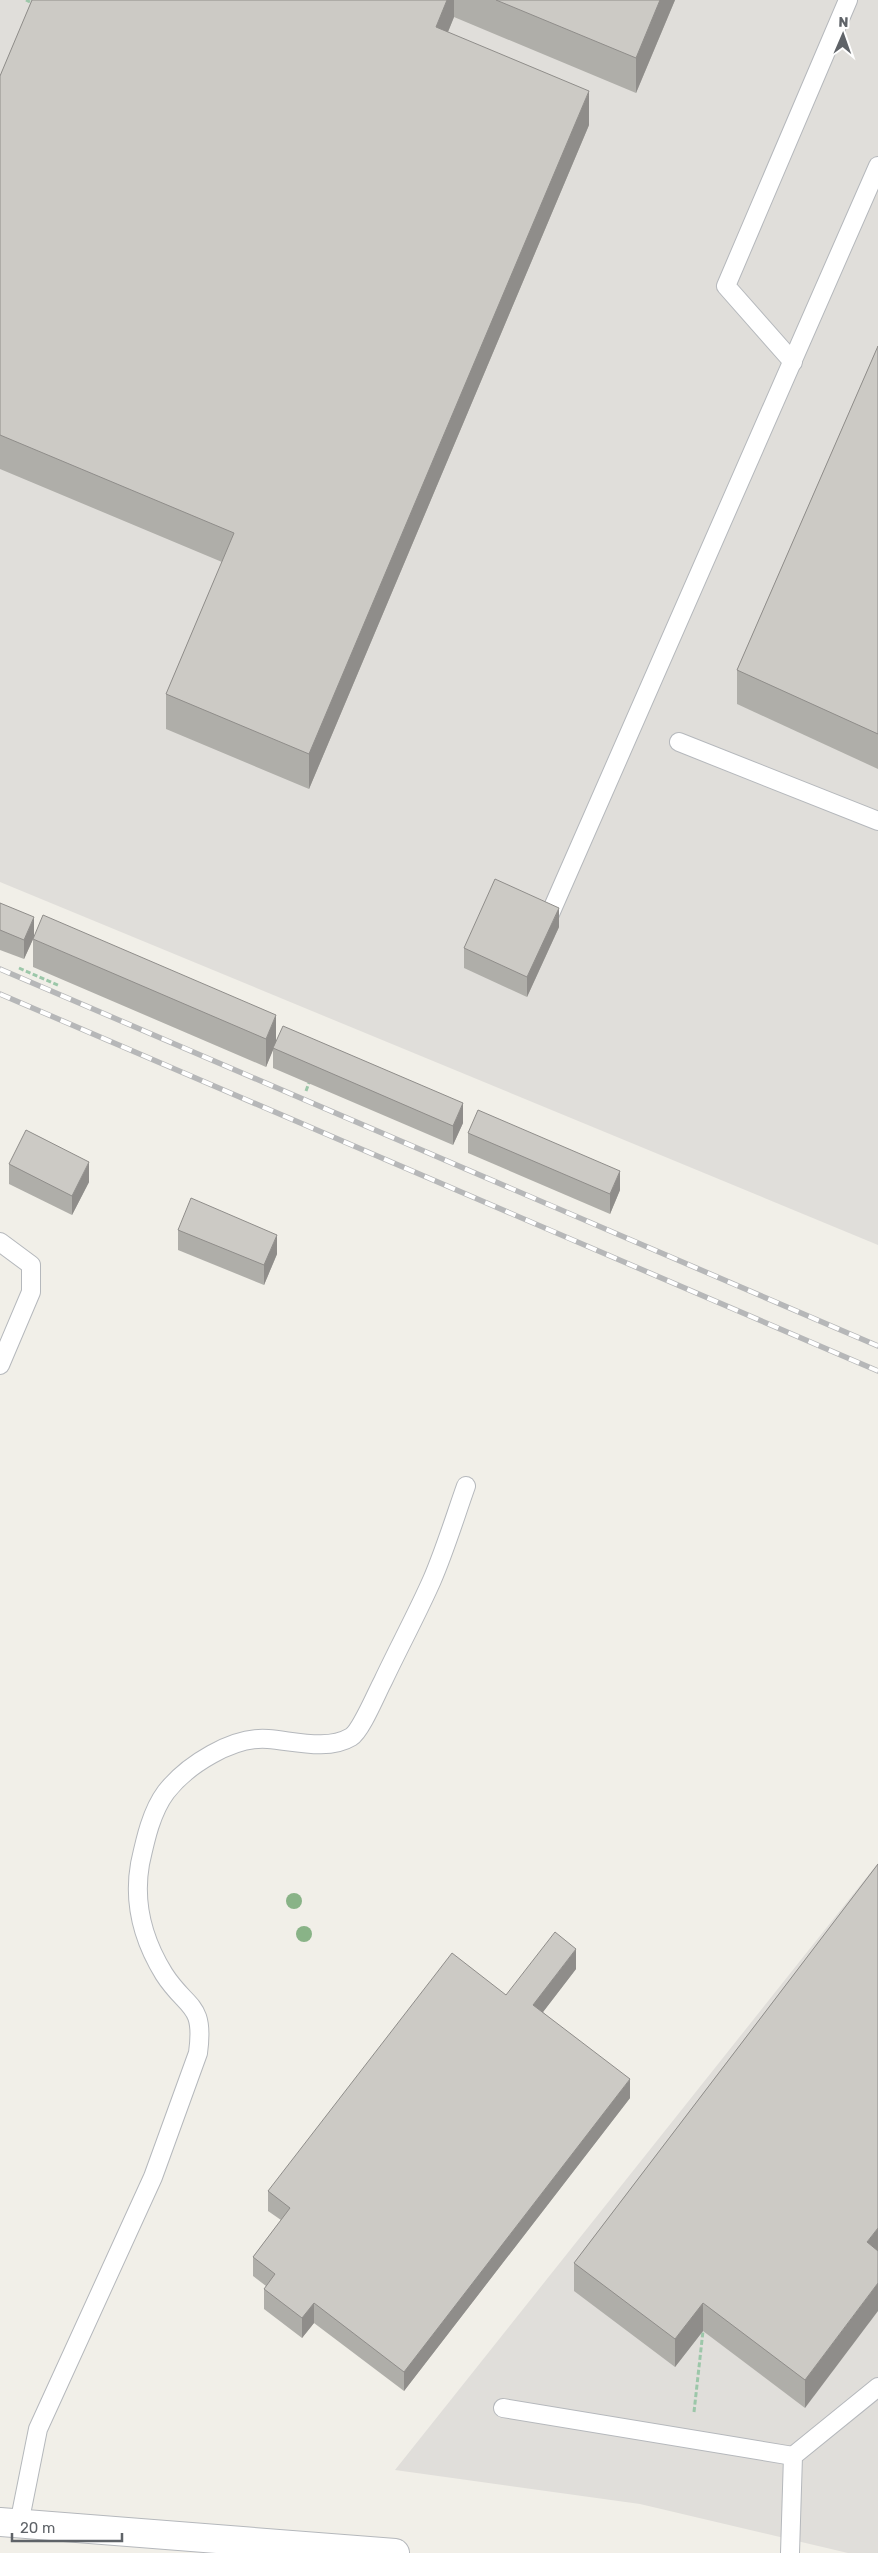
<svg xmlns="http://www.w3.org/2000/svg" width="878" height="2553" viewBox="0 0 878 2553" font-family="Rubik,sans-serif">
	<style>
		.industrial { fill: #e0deda }
		.lines { fill: none; stroke-linecap: round; stroke-linejoin: round }
		.service-casing { stroke: #b5b8bc; stroke-width: 20 }
		.tertiary-casing { stroke: #b5b8bc; stroke-width: 30 }
		.path { stroke: #9cc7a9; stroke-width: 3; stroke-dasharray: 5 2.5; stroke-linecap: butt }
		.service { stroke: #fff; stroke-width: 18 }
		.tertiary { stroke: #fff; stroke-width: 28 }
		.rail-casing { stroke: #b6b7b8; stroke-width: 5.5 }
		.rail { stroke: #fff; stroke-width: 4; stroke-dasharray: 11; stroke-linecap: butt }
		.tree { fill: #89b387 }
		.wall { fill: #afaea9 }
		.shaded-wall { fill: #8f8d8a }
		.building { fill: #cccac5; stroke: #8f8d8a }
	</style>
	<rect width="100%" height="100%" fill="#f1efe8"/>
	<!-- industrial -->
	<g class="industrial">
		<path d="M 0,0 L 878,0 L 878,1245 L 0,882 Z"/>
		<path d="M 878,1863 L 878,2553 L 848,2553 L 640,2504 L 395,2470 Z"/>
	</g>
	<g class="lines">
		<defs>
			<g id="service">
				<path d="M 793,362 L 726,286 L 848,0"/>
				<path d="M 679,742 L 878,821"/>
				<path d="M 550,914 L 878,166"/>
				<path d="M 0,1242 L 31,1265 L 31,1292 L 0,1365"/>
				<path d="M 503,2408 L 793,2456"/>
				<path d="M 19,2524 L 38,2429 L 153,2177 L 198,2053 C 205,2002 187,2010 164,1974 C 143,1940 133,1904 140,1864 C 145,1841 151,1812 166,1792 C 187,1765 233,1736 268,1739 C 294,1741 328,1751 351,1737 C 361,1731 377,1692 383,1681 C 399,1647 417,1614 432,1580 C 445,1550 455,1517 466,1486"/>
				<path d="M 790,2553 L 793,2456 L 878,2387"/>
			</g>
			<path id="tertiary" d="M 0,2522 L 395,2553"/>
		</defs>
		<!-- service casing -->
		<use href="#service" class="service-casing"/>
		<!-- tertiary casing -->
		<use href="#tertiary" class="tertiary-casing"/>
		<!-- path -->
		<g class="path">
			<path d="M 26,0 L 30,2"/>
			<path d="M 19,968 L 60,986"/>
			<path d="M 306,1091 L 310,1080"/>
			<path d="M 694,2412 L 703,2331"/>
		</g>
		<!-- service -->
		<use href="#service" class="service"/>
		<!-- tertiary -->
		<use href="#tertiary" class="tertiary"/>
		<defs>
			<g id="rail">
				<path d="M 0,969 L 878,1346"/>
				<path d="M 0,994 L 878,1371"/>
			</g>
		</defs>
		<!-- rail casing -->
		<use href="#rail" class="rail-casing"/>
		<!-- rail -->
		<use href="#rail" class="rail"/>
	</g>
	<!-- trees -->
	<g class="tree">
		<circle cx="294" cy="1901" r="8"/>
		<circle cx="304" cy="1934" r="8"/>
	</g>
	<!-- wall -->
	<g class="wall">
		<path d="M 32,0 L 675,0 L 636,93 L 454,17 L 448,32 L 589,125 L 309,789 L 166,729 L 166,694 L 222,562 L 0,469 L 0,76 Z"/>
		<path d="M 878,346 L 878,769 L 737,704 L 737,670 Z"/>
		<path d="M 0,903 L 34,937 L 24,959 L 0,950 Z"/>
		<path d="M 559,927 L 527,997 L 464,968 L 464,948 Z"/>
		<path d="M 33,939 L 276,1042 L 463,1123 L 453,1145 L 273,1068 L 273,1049 L 266,1067 L 33,967 Z"/>
		<path d="M 468,1133 L 620,1190 L 610,1214 L 468,1153 Z"/>
		<path d="M 9,1164 L 89,1182 L 72,1215 L 9,1184 Z"/>
		<path d="M 178,1230 L 277,1254 L 264,1285 L 178,1250 Z"/>
		<path d="M 878,1864 L 805,2408 L 703,2331 L 675,2367 L 574,2291 L 574,2263 Z"/>
		<path d="M 576,1969 L 543,2012 L 630,2098 L 404,2391 L 314,2323 L 302,2338 L 264,2309 L 264,2289 L 266,2286 L 253,2276 L 253,2257 L 281,2220 L 268,2211 L 268,2191 L 506,1995 Z"/>
	</g>
	<!-- shaded-wall -->
	<g class="shaded-wall">
		<path d="M 447,0 L 454,0 L 454,17 L 436,61 L 436,27 Z"/>
		<path d="M 660,0 L 675,0 L 636,93 L 636,58 Z"/>
		<path d="M 589,91 L 589,125 L 309,789 L 309,754 Z"/>
		<path d="M 559,908 L 559,927 L 527,997 L 527,977 Z"/>
		<path d="M 34,917 L 34,937 L 24,959 L 24,940 Z"/>
		<path d="M 276,1015 L 276,1043 L 266,1067 L 266,1039 Z"/>
		<path d="M 463,1103 L 463,1123 L 453,1145 L 453,1126 Z"/>
		<path d="M 89,1162 L 89,1182 L 72,1215 L 72,1196 Z"/>
		<path d="M 620,1171 L 620,1190 L 610,1214 L 610,1194 Z"/>
		<path d="M 277,1235 L 277,1254 L 264,1285 L 264,1265 Z"/>
		<path d="M 576,1949 L 576,1969 L 533,2025 L 533,2005 Z"/>
		<path d="M 630,2079 L 630,2098 L 404,2391 L 404,2372 Z"/>
		<path d="M 878,2228 L 878,2256 L 867,2242 Z"/>
		<path d="M 878,2283 L 878,2311 L 805,2408 L 805,2380 Z"/>
		<path d="M 314,2303 L 314,2323 L 302,2338 L 302,2318 Z"/>
		<path d="M 703,2303 L 703,2331 L 675,2367 L 675,2339 Z"/>
	</g>
	<!-- building -->
	<g class="building">
		<path d="M 32,0 L 447,0 L 436,27 L 589,91 L 309,754 L 166,694 L 234,533 L 0,435 L 0,76 Z"/>
		<path d="M 496,0 L 660,0 L 636,58 Z"/>
		<path d="M 878,346 L 878,734 L 737,670 Z"/>
		<path d="M 495,879 L 559,908 L 527,977 L 464,948 Z"/>
		<path d="M 0,903 L 34,917 L 24,940 L 0,930 Z"/>
		<path d="M 43,915 L 276,1015 L 266,1039 L 33,939 Z"/>
		<path d="M 283,1026 L 463,1103 L 453,1126 L 273,1048 Z"/>
		<path d="M 478,1110 L 620,1171 L 610,1194 L 468,1133 Z"/>
		<path d="M 26,1130 L 89,1162 L 72,1196 L 9,1164 Z"/>
		<path d="M 191,1198 L 277,1235 L 264,1265 L 178,1230 Z"/>
		<path d="M 878,1864 L 878,2228 L 867,2242 L 878,2251 L 878,2283 L 805,2380 L 703,2303 L 675,2339 L 574,2263 Z"/>
		<path d="M 555,1932 L 576,1949 L 533,2005 L 630,2079 L 404,2372 L 314,2303 L 302,2318 L 264,2289 L 275,2274 L 253,2257 L 290,2208 L 268,2191 L 452,1953 L 506,1995 Z"/>
	</g>
	<!-- north arrow -->
	<g transform="translate(843 35) rotate(2)" stroke="#ffffff" stroke-width="4" paint-order="stroke">
	<path d="M0-4L9 19L0 12L-9 19Z" fill="#5f6368"/>
	<text y="-8" font-size="14" font-weight="bold" text-anchor="middle" fill="#5f6368">N</text>
	</g>
	<!-- scale -->
	<path d="M12 2533v8h110v-8" fill="none" stroke="#5f6368" stroke-width="2.5"/>
	<text x="20" y="2533" font-size="15" fill="#5f6368" stroke="#ffffff" stroke-width="4" paint-order="stroke">20 m</text>
</svg>
